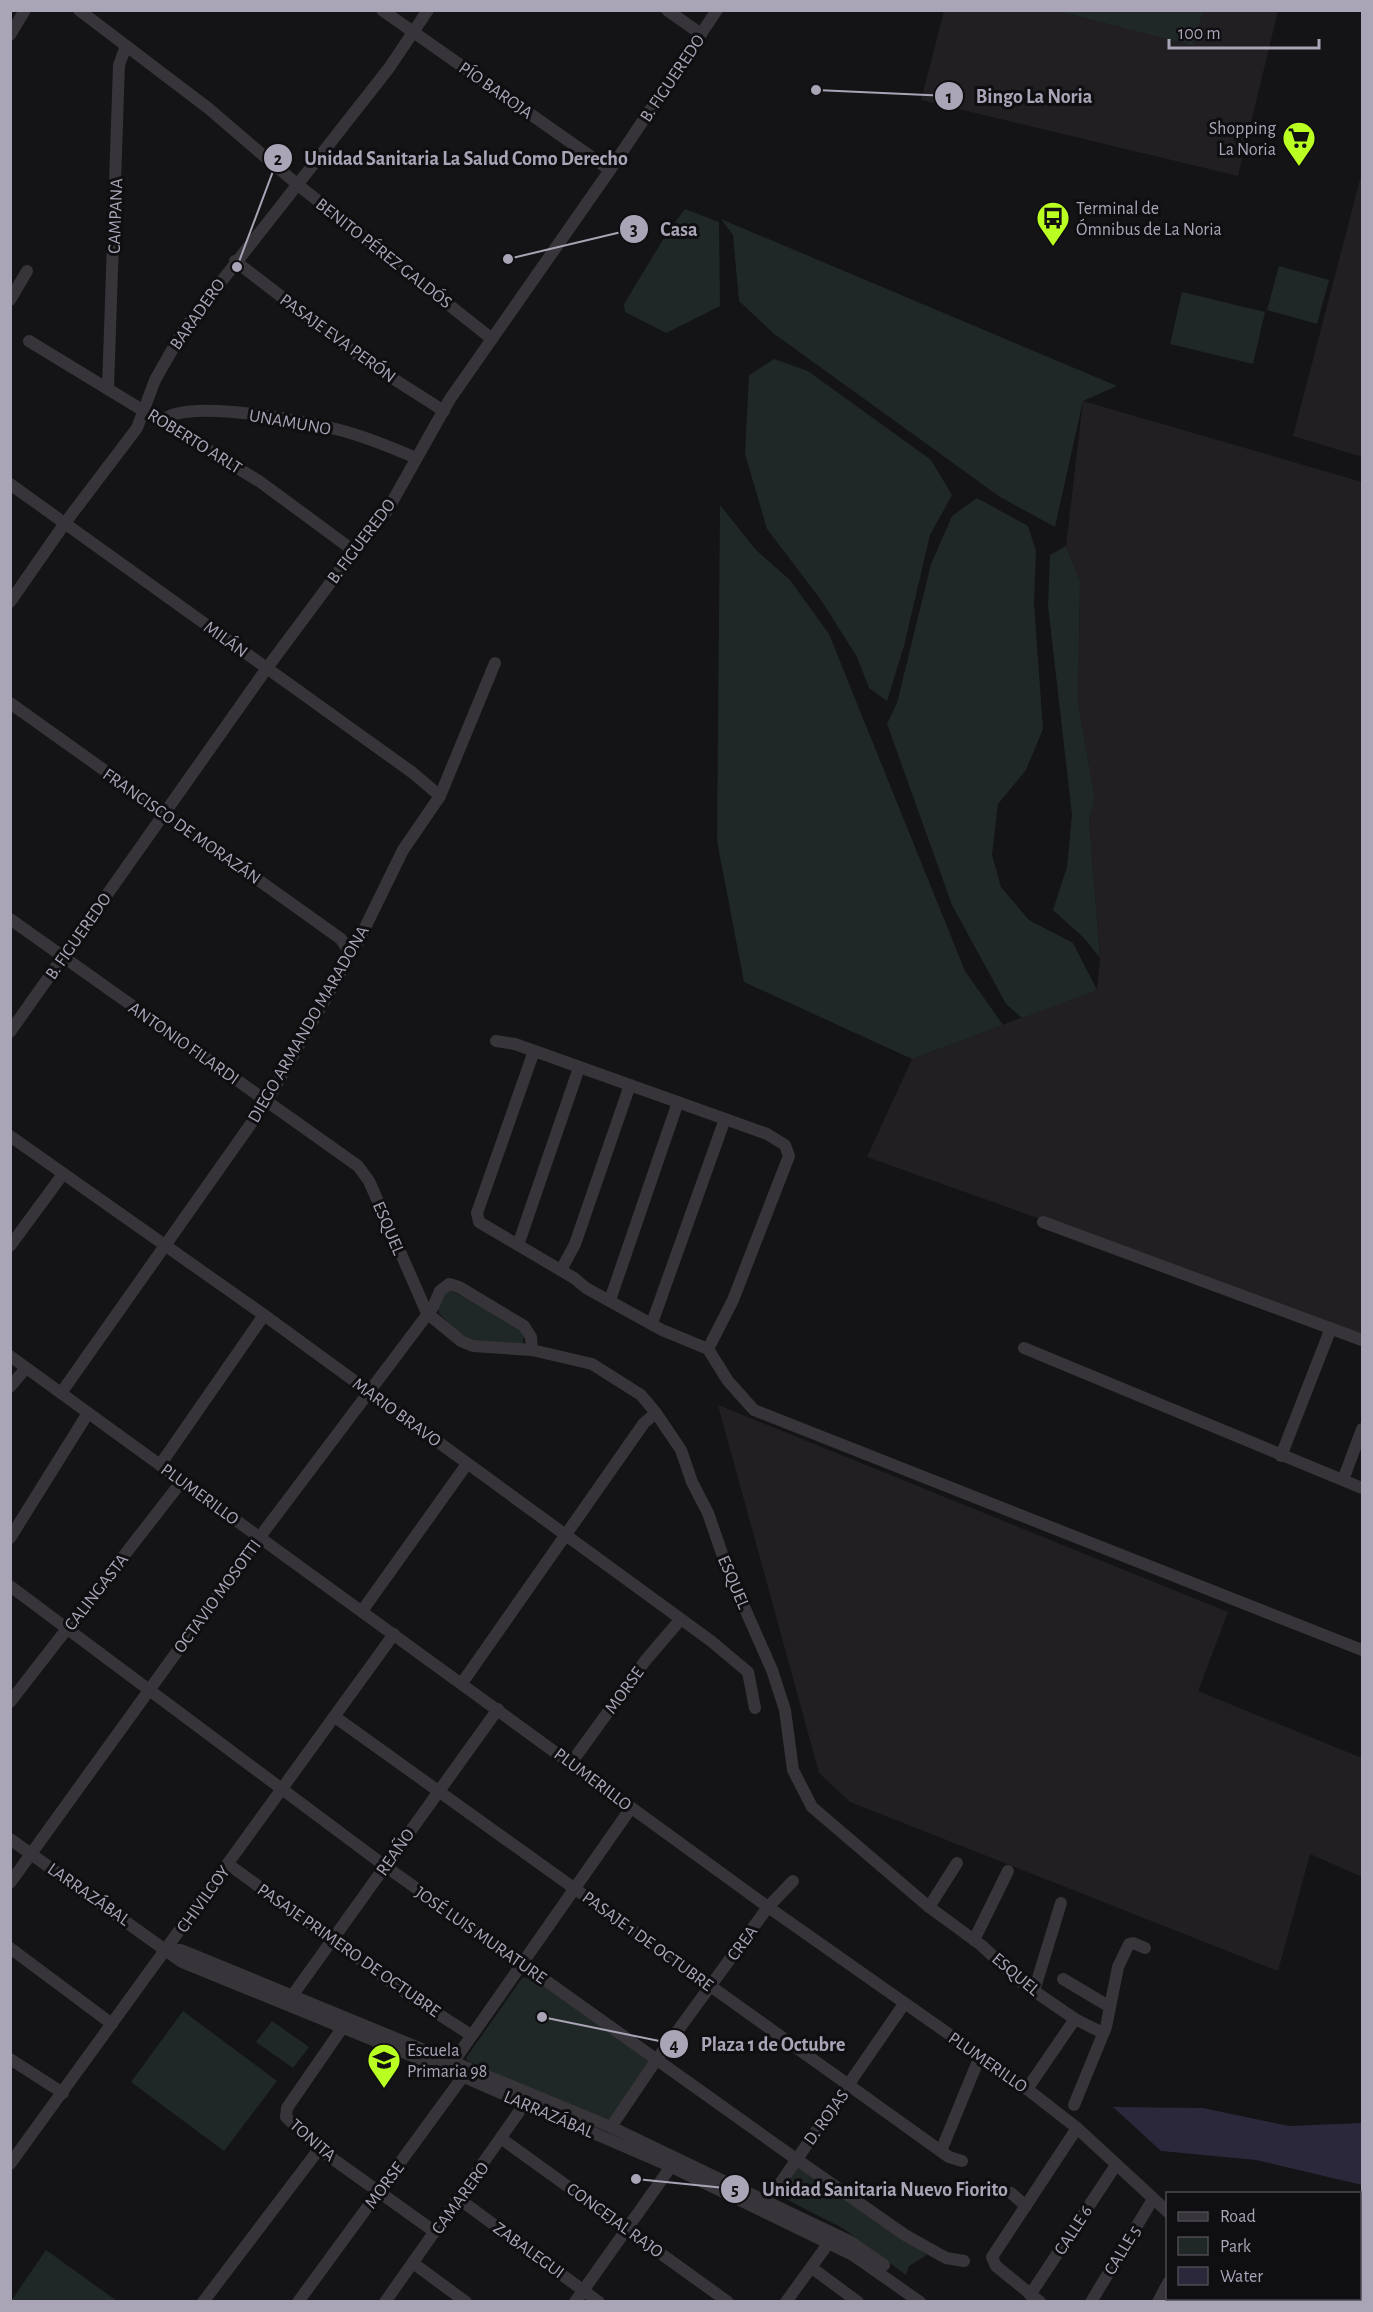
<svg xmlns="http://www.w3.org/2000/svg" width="1373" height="2312" viewBox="0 0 1373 2312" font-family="'Alegreya Sans',sans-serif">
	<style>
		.built { fill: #211f22 }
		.green { fill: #1f2826 }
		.water { fill: #2a283a }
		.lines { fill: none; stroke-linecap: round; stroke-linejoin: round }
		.minor { stroke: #37343a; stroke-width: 12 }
		.labels { text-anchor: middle; stroke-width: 6; stroke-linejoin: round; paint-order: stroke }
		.street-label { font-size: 18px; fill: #aaa4b7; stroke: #0f0e10 }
		.poi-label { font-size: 18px; fill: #aaa4b7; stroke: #0f0e10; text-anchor: start }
		.leader { fill: none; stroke: #aaa4b7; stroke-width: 2 }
		.callout-dot { fill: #aaa4b7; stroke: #0f0e10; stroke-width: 2 }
		.mark-label { font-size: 18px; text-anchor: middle; font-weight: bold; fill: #111 }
		.callout-label { font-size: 20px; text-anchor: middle; font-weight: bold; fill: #aaa4b7; stroke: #0f0e10; stroke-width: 6; stroke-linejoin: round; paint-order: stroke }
	</style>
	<rect width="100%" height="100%" fill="#141315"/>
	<!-- built -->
	<g class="built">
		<path d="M 944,11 L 1057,11 L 1193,46 L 1203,11 L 1278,11 L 1238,176 L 921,100 Z"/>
		<path d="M 1362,172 L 1362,457 L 1293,436 Z"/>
		<path d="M 1083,401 L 1362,482 L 1362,1334 L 867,1157 L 912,1059 L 1097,989 L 1100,958 L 1089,819 L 1095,799 L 1078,702 L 1080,581 L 1066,546 Z"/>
		<path d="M 718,1405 L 1228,1612 L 1198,1691 L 1362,1758 L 1362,1877 L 1310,1854 L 1278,1971 L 850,1802 L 819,1773 Z"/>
	</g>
	<!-- green -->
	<g class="green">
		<path d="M 1057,11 L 1203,11 L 1193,46 Z"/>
		<path d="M 685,209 L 719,222 L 720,306 L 666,333 L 625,312 L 624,304 L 667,233 Z"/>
		<path d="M 721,219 L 1117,386 L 1083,401 L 1055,527 L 1000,497 L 773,333 L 739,301 L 733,235 Z"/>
		<path d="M 1279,266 L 1329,280 L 1317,324 L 1267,310 Z"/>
		<path d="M 1182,292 L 1265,312 L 1253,364 L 1170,344 Z"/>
		<path d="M 774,359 L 808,371 L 931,460 L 952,495 L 930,535 L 904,646 L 887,701 L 869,688 L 857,657 L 821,600 L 767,529 L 745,454 L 749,375 Z"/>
		<path d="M 977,498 L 1028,526 L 1036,551 L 1034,603 L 1043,729 L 1026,770 L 998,804 L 992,855 L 1001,887 L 1029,920 L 1073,943 L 1097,990 L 1022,1018 L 1006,1004 L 952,905 L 887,724 L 897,703 L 931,564 L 952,516 Z"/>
		<path d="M 720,505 L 756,550 L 790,580 L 829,634 L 965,971 L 1003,1025 L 912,1059 L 744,982 L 717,841 Z"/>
		<path d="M 1066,546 L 1080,581 L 1078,702 L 1095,799 L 1089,819 L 1100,958 L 1084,938 L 1053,910 L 1067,867 L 1072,815 L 1048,606 L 1050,555 Z"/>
		<path d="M 448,1289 L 517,1325 L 524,1333 L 523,1344 C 481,1344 469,1346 439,1313 L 439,1304 Z"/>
		<path d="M 528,1975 L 650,2061 L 616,2118 L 605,2123 L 468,2061 L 466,2058 L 522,1978 Z"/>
		<path d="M 183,2011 L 277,2081 L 224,2151 L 131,2082 Z"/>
		<path d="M 272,2021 L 309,2047 L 293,2068 L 256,2042 Z"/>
		<path d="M 799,2165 L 927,2255 L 909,2266 L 906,2275 L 844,2229 L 780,2196 Z"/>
		<path d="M 46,2250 L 117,2301 L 11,2301 Z"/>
	</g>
	<!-- water -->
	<path class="water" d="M 1113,2107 L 1203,2108 L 1289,2126 L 1362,2123 L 1362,2185 L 1256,2160 L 1161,2151 Z"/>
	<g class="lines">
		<!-- minor -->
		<g class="minor">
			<path d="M 79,10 L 208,108 L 298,185 L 492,339"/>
			<path d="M 382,10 L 610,170"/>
			<path d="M 667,10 L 701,34"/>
			<path d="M 10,35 L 25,10"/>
			<path d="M 235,261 L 364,360 L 444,411"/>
			<path d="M 10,300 L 27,271"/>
			<path d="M 29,341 L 259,481 L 354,551"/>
			<path d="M 108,388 L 119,65 L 126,46"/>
			<path d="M 162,421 C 185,396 314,423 347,432 C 371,439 393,448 416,458"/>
			<path d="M 10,484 L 413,773 L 440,796"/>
			<path d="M 10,602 L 65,523 L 137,428 L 155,380 L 184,329 L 389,68 L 428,10"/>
			<path d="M 10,703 L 341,939 L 349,952"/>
			<path d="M 10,919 L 358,1166 L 369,1181 L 427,1313 L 461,1341 L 473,1346 L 532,1350 L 592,1364 L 641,1395 L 656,1413 L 681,1450 L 692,1482 L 708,1513 L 727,1568 L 772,1670 L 785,1710 L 793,1770 L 812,1807 L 929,1907 L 981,1945 L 1021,1982 L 1075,2019 L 1103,2033"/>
			<path d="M 10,1032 L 267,668 L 354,551 L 387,511 L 450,399 L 610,170 L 717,10"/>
			<path d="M 496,1041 L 515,1044 L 767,1134 L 785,1145 L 789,1156 L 733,1300 L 708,1349"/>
			<path d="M 534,1051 L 477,1213 L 479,1222 L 574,1278 L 586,1288 L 662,1330 L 708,1349 L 728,1381 L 754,1410 L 1362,1650"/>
			<path d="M 10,1136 L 264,1315 L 711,1641 L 748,1672 L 755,1708"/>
			<path d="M 1043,1222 L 1362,1340"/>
			<path d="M 518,1245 L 579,1068"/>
			<path d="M 10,1246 L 63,1174"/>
			<path d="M 561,1270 L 575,1244 L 630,1085"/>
			<path d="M 610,1300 L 678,1102"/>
			<path d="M 652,1323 L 725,1119"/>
			<path d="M 1024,1348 L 1362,1488"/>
			<path d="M 10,1356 L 768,1907 L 1027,2089 L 1077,2128 L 1168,2212"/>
			<path d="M 10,1387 L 26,1368"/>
			<path d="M 61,1393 L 267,1101 L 343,968 L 349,952 L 356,946 L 403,850 L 440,796 L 495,663"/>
			<path d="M 1281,1456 L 1331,1328"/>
			<path d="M 160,1465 L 264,1315"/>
			<path d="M 1343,1480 L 1362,1429"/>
			<path d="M 10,1538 L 88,1413"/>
			<path d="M 10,1586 L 385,1866 L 796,2159 L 905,2235 L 946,2258 L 964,2261"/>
			<path d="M 362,1611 L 467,1464"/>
			<path d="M 462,1683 L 644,1423 L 656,1413"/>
			<path d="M 10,1702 L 182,1481"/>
			<path d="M 335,1717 L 949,2157 L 962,2161"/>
			<path d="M 571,1763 L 645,1661 L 680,1620"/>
			<path d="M 10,1839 L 182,1962 L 464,2077 L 672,2167 L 853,2255 L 920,2302"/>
			<path d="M 228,1864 L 410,1996 L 471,2035"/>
			<path d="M 10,1883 L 259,1538 L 433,1307 L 440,1291 L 449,1284 L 459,1287 L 524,1326 L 531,1337 L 532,1350"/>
			<path d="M 929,1907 L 957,1863"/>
			<path d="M 974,1940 L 1008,1871"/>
			<path d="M 10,1948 L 112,2024"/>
			<path d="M 166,1950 L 181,1950 L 191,1954 L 611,2127 L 851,2242 L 884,2265"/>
			<path d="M 1063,1979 L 1110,2007"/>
			<path d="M 1034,1991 L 1061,1903"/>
			<path d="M 292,1996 L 498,1709"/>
			<path d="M 347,2021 L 287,2108 L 286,2117 L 319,2149 L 435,2232"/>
			<path d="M 10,2059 L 63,2093"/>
			<path d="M 454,2061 L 631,1808"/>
			<path d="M 1027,2089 L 1075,2019"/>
			<path d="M 1074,2105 L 1106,2027 L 1118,1967 L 1129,1944 L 1133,1943 L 1145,1948"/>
			<path d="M 611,2127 L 657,2059 L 768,1907 L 793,1881"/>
			<path d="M 502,2139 L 728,2302"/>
			<path d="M 941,2151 L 980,2056"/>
			<path d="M 10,2164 L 394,1634"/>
			<path d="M 1011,2193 L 1026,2206"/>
			<path d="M 459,2199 L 599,2302"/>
			<path d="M 768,2201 L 904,2004"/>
			<path d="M 413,2263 L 466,2302"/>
			<path d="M 812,2268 L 858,2302"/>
			<path d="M 1360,2292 L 1362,2293"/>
			<path d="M 1030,2295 L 1116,2165"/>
			<path d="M 203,2302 L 319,2149"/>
			<path d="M 298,2302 L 467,2071"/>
			<path d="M 385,2302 L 528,2099"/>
			<path d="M 575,2302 L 675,2161"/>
			<path d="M 786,2302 L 833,2237"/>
			<path d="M 1040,2302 L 996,2266 L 992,2257 L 1077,2128"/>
			<path d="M 1091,2302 L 1153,2199"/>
			<path d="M 1158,2302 L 1168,2283"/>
			<path d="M 1214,2302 L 1216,2298"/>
		</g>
	</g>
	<!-- icons -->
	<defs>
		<symbol id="supermarket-pin" viewBox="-11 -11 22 30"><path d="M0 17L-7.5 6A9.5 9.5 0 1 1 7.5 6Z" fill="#b9ff21" stroke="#0f0e10"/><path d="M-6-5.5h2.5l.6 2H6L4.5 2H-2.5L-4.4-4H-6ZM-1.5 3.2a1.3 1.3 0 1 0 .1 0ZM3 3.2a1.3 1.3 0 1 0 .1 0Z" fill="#111"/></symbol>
		<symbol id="bus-pin" viewBox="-11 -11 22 30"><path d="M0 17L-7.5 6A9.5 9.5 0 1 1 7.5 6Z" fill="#b9ff21" stroke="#0f0e10"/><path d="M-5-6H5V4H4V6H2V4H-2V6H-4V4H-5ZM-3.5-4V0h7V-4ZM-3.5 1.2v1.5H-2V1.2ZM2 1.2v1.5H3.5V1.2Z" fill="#111"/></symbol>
		<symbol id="school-pin" viewBox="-11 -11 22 30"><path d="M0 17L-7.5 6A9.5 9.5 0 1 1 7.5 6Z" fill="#b9ff21" stroke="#0f0e10"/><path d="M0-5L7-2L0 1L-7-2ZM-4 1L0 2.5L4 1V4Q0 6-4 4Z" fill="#111"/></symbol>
	</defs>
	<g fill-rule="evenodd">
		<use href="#supermarket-pin" x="1280" y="119" width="38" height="52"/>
		<use href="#bus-pin" x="1034" y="199" width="38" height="52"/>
		<use href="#school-pin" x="365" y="2041" width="38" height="52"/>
	</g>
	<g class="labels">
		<!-- street labels -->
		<g class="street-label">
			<text transform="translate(672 78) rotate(-56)" y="6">B. FIGUEREDO</text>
			<text transform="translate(496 90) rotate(35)" y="6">PÍO BAROJA</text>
			<text transform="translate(115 216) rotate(-88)" y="6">CAMPANA</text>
			<text transform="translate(384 253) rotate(38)" y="6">BENITO PÉREZ GALDÓS</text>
			<text transform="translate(197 314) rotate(-55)" y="6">BARADERO</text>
			<text transform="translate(338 338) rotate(36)" y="6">PASAJE EVA PERÓN</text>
			<text transform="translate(290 422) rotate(10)" y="6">UNAMUNO</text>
			<text transform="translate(195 441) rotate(32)" y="6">ROBERTO ARLT</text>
			<text transform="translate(361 541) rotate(-53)" y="6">B. FIGUEREDO</text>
			<text transform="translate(226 639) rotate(36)" y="6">MILÁN</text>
			<text transform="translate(182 826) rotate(35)" y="6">FRANCISCO DE MORAZÁN</text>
			<text transform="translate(78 936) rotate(-55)" y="6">B. FIGUEREDO</text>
			<text transform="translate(308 1024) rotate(-60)" y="6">DIEGO ARMANDO MARADONA</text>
			<text transform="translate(184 1043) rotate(35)" y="6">ANTONIO FILARDI</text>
			<text transform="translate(389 1228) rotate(67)" y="6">ESQUEL</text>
			<text transform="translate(397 1412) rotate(36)" y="6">MARIO BRAVO</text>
			<text transform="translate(200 1494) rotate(36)" y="6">PLUMERILLO</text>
			<text transform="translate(734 1582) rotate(67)" y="6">ESQUEL</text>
			<text transform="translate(96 1592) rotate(-52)" y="6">CALINGASTA</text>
			<text transform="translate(217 1596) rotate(-54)" y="6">OCTAVIO MOSOTTI</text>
			<text transform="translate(624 1690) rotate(-54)" y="6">MORSE</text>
			<text transform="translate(593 1779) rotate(37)" y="6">PLUMERILLO</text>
			<text transform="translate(395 1852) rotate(-55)" y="6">REAÑO</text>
			<text transform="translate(89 1894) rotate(35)" y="6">LARRAZÁBAL</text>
			<text transform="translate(203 1899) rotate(-54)" y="6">CHIVILCOY</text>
			<text transform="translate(481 1935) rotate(35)" y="6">JOSÉ LUIS MURATURE</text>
			<text transform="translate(648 1941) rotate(36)" y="6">PASAJE 1 DE OCTUBRE</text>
			<text transform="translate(742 1943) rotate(-54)" y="6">CREA</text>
			<text transform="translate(349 1950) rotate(35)" y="6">PASAJE PRIMERO DE OCTUBRE</text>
			<text transform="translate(1016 1974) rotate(40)" y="6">ESQUEL</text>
			<text transform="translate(988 2062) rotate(35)" y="6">PLUMERILLO</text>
			<text transform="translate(549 2114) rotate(23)" y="6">LARRAZÁBAL</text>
			<text transform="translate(826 2117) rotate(-54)" y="6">D. ROJAS</text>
			<text transform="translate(313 2140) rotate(41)" y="6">TONITA</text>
			<text transform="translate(384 2185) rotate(-53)" y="6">MORSE</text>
			<text transform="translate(460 2198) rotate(-54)" y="6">CAMARERO</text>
			<text transform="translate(615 2220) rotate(36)" y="6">CONCEJAL RAJO</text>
			<text transform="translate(1073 2230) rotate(-57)" y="6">CALLE 6</text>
			<text transform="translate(529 2250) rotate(36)" y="6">ZABALEGUI</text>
			<text transform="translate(1122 2250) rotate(-59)" y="6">CALLE 5</text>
		</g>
		<!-- poi labels -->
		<g class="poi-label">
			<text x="1276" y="134" text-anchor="end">Shopping<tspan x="1276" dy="21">La Noria</tspan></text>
			<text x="1076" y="214">Terminal de<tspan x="1076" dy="21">Ómnibus de La Noria</tspan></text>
			<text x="407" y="2056">Escuela<tspan x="407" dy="21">Primaria 98</tspan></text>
		</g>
	</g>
	<!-- callouts -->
	<path class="leader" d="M816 90L949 96M237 267L278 158M508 259L634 229M542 2017L674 2044M636 2179L735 2189"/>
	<g class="callout-dot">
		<circle cx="816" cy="90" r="6"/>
		<circle cx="237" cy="267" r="6"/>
		<circle cx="508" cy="259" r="6"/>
		<circle cx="542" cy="2017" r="6"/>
		<circle cx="636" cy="2179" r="6"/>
		<circle cx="949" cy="96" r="15"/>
		<circle cx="278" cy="158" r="15"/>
		<circle cx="634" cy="229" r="15"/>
		<circle cx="674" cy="2044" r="15"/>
		<circle cx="735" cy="2189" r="15"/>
	</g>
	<g class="mark-label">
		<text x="949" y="103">1</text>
		<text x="278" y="165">2</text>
		<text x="634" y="235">3</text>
		<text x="674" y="2051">4</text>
		<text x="735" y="2195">5</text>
	</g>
	<g class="callout-label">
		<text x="1034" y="103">Bingo La Noria</text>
		<text x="466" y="165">Unidad Sanitaria La Salud Como Derecho</text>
		<text x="679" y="236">Casa</text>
		<text x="773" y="2051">Plaza 1 de Octubre</text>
		<text x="885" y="2196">Unidad Sanitaria Nuevo Fiorito</text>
	</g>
	<!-- border -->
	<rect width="1373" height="2312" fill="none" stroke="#aaa4b7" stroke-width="24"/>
	<!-- legend -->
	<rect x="1166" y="2192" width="195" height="108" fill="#0f0e10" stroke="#4d4a53" stroke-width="1.5"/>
	<rect x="1178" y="2212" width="30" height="9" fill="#37343a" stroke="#4d4a53" stroke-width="1.5"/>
	<text x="1220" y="2222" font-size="18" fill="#aaa4b7">Road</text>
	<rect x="1178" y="2237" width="30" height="18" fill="#1f2826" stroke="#4d4a53" stroke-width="1.5"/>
	<text x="1220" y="2252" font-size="18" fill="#aaa4b7">Park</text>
	<rect x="1178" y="2267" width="30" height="18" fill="#2a283a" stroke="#4d4a53" stroke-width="1.5"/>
	<text x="1220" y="2282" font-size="18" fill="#aaa4b7">Water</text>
	<!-- scale -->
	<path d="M1169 39v9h150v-9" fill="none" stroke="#aaa4b7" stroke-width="3"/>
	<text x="1178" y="39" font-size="18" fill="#aaa4b7" stroke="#0f0e10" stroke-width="4.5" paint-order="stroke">100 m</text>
</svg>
